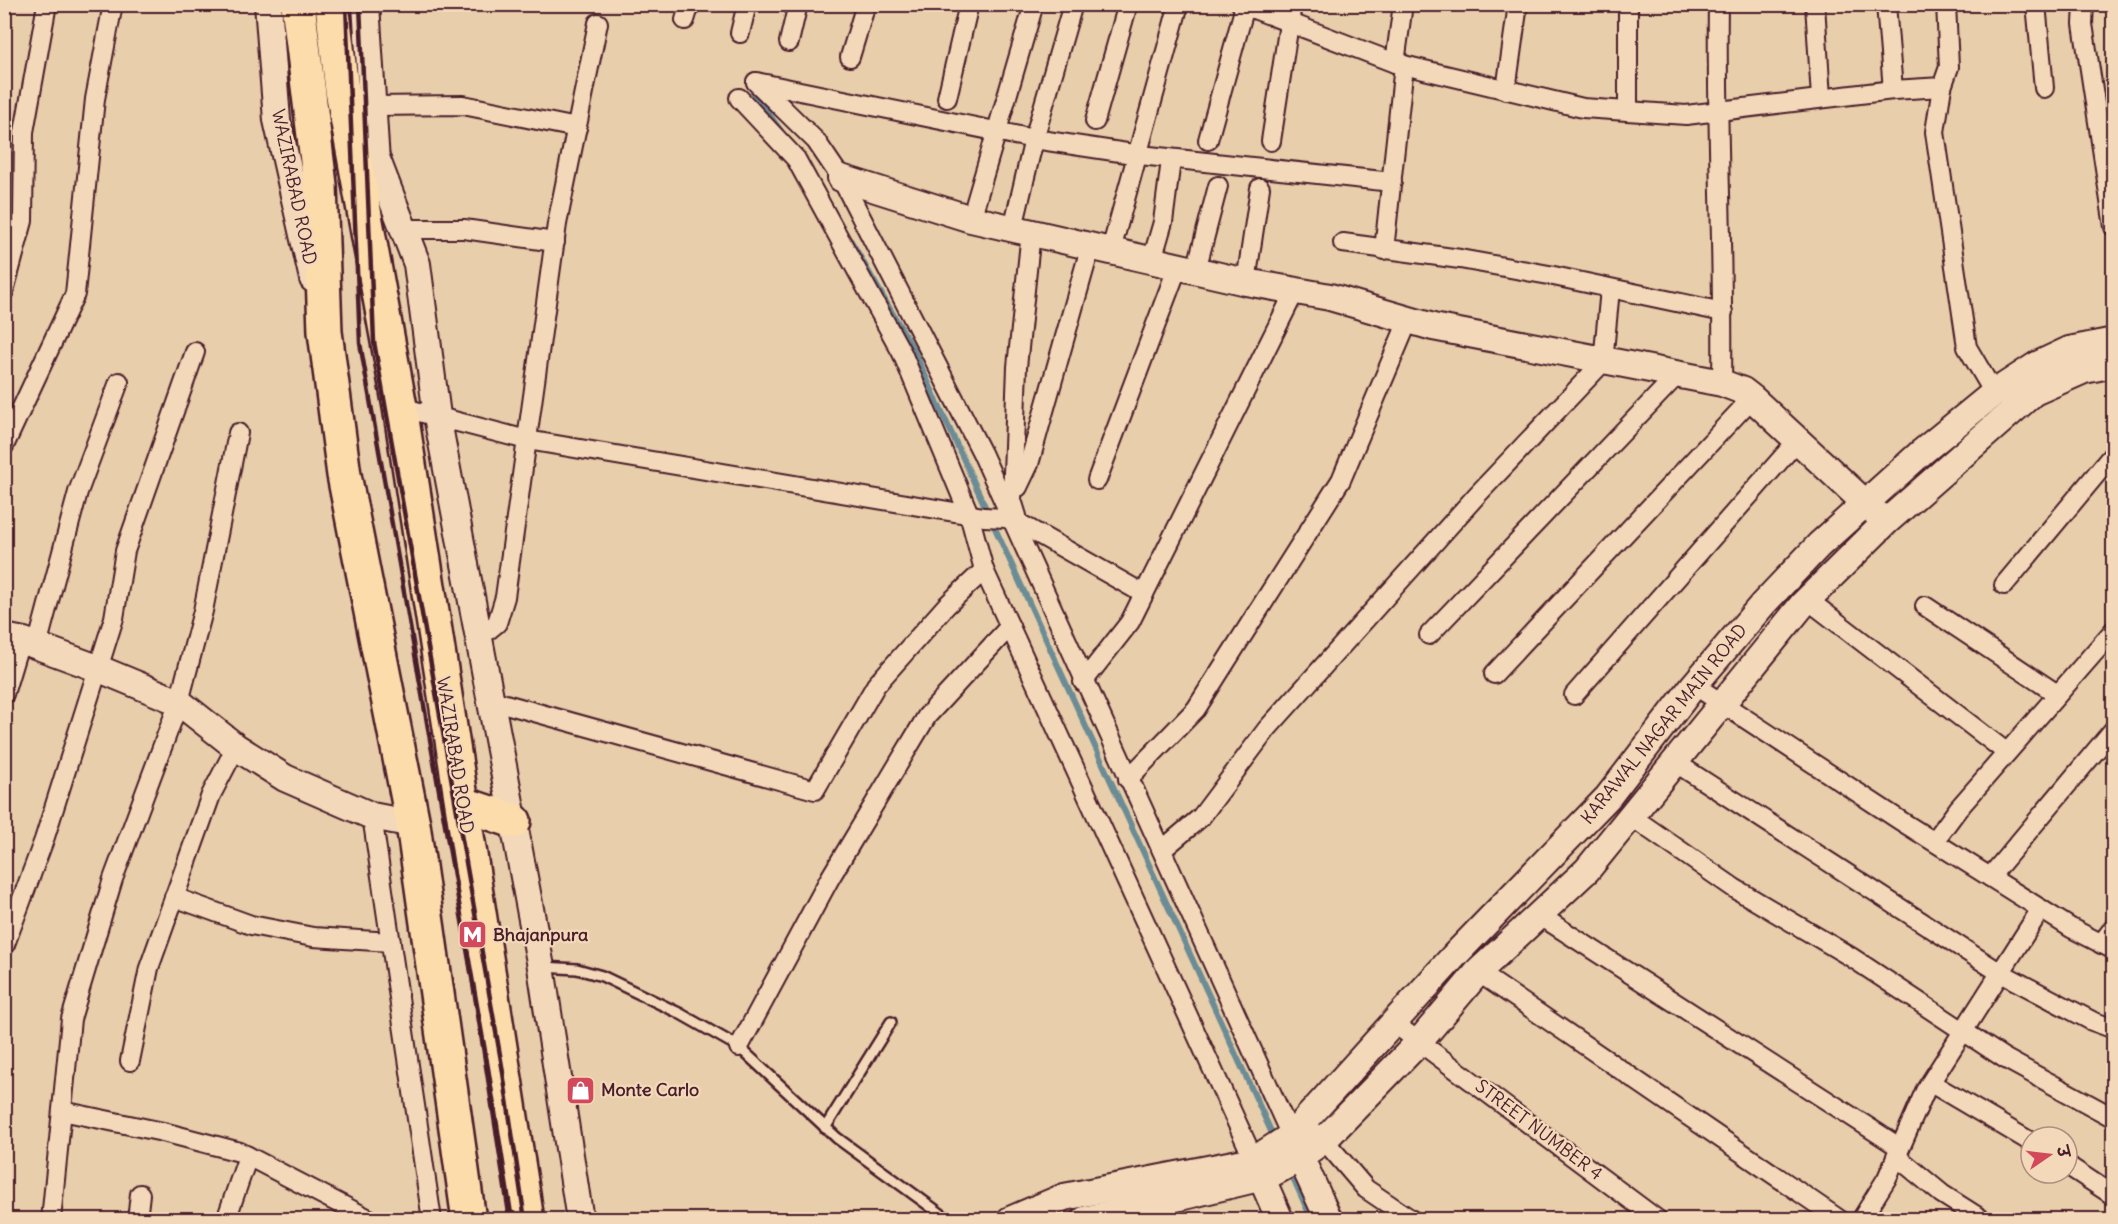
<svg xmlns="http://www.w3.org/2000/svg" width="2118" height="1224" viewBox="0 0 2118 1224" font-family="Delius,'Playpen Sans Deva',sans-serif">
	<style>
		.lines { fill: none; stroke-linecap: round; stroke-linejoin: round }
		.stream { stroke: #6c8c95; stroke-width: 6 }
		.lane-casing { stroke: #4a1f2b; stroke-width: 14 }
		.street-casing { stroke: #4a1f2b; stroke-width: 22 }
		.secondary-casing { stroke: #4a1f2b; stroke-width: 30 }
		.highway-casing { stroke: #4a1f2b; stroke-width: 38 }
		.lane { stroke: #f3d9ba; stroke-width: 9 }
		.street { stroke: #f3d9ba; stroke-width: 18 }
		.secondary { stroke: #f3d9ba; stroke-width: 26 }
		.highway { stroke: #fddcac; stroke-width: 33 }
		.rail { stroke: #4a1f2b; stroke-width: 4.5 }
		.labels { text-anchor: middle; stroke-width: 4.5; stroke-linejoin: round; paint-order: stroke }
		.street-label { font-size: 18px; fill: #4a1f2b; stroke: #f3d9ba }
		.poi-label { font-size: 18px; font-weight: bold; fill: #4a1f2b; stroke: #f3d9ba; text-anchor: start }
	</style>
	<rect width="100%" height="100%" fill="#e8ceaa"/>
	<filter id="ink" filterUnits="userSpaceOnUse"><feTurbulence type="fractalNoise" baseFrequency=".0167" numOctaves="2"/><feDisplacementMap in="SourceGraphic" scale="12" xChannelSelector="R" yChannelSelector="G"/><feConvolveMatrix kernelMatrix="1 2 1 2 8 2 1 2 1" color-interpolation-filters="sRGB"/></filter>
	<g filter="url(#ink)">
		<g class="lines">
			<!-- stream -->
			<g class="stream">
				<path d="M 753,92 L 781,131"/>
				<path d="M 851,241 L 913,349 L 1275,1140"/>
				<path d="M 1290,1171 L 1312,1220"/>
			</g>
			<defs>
				<g id="lane">
					<path d="M 543,967 L 577,969 L 602,976 L 679,1013 L 739,1047 L 837,1138 L 949,1220"/>
					<path d="M 825,1128 L 891,1022"/>
				</g>
				<g id="street">
					<path d="M 1241,4 L 1395,63 L 1583,108 L 1686,115 L 1893,90 L 1942,87 L 1949,67 L 1946,4"/>
					<path d="M 1718,4 C 1716,131 1724,257 1722,383"/>
					<path d="M 1815,4 L 1821,98"/>
					<path d="M 1886,4 L 1893,90"/>
					<path d="M 2036,4 L 2044,88"/>
					<path d="M 2084,4 L 2083,24 L 2114,227"/>
					<path d="M 685,20 L 690,4"/>
					<path d="M 740,33 L 747,4"/>
					<path d="M 789,42 L 798,4"/>
					<path d="M 850,57 L 866,4"/>
					<path d="M 1395,63 L 1403,4"/>
					<path d="M 756,82 L 816,141 L 841,178 L 982,453 L 1291,1136"/>
					<path d="M 756,82 L 1034,139 L 1140,155 L 1392,182"/>
					<path d="M 1942,87 L 1935,132 L 1967,347 L 1994,393"/>
					<path d="M 1506,90 L 1518,4"/>
					<path d="M 739,98 L 796,159 L 902,353 L 969,514 L 984,570 L 1254,1160"/>
					<path d="M 947,98 L 969,4"/>
					<path d="M 373,106 L 463,105 L 577,128"/>
					<path d="M 1628,111 L 1628,4"/>
					<path d="M 1095,121 L 1128,4"/>
					<path d="M 1208,140 L 1245,6"/>
					<path d="M 1271,141 L 1292,4"/>
					<path d="M 971,219 L 1034,4"/>
					<path d="M 1013,228 L 1034,139 L 1073,4"/>
					<path d="M 403,229 L 464,229 L 555,242"/>
					<path d="M 1343,243 L 1460,259 L 1549,275 L 1723,312"/>
					<path d="M 1111,250 L 1179,4"/>
					<path d="M 1384,250 L 1404,65"/>
					<path d="M 1152,260 L 1163,222 L 1170,168"/>
					<path d="M 1196,270 L 1218,186"/>
					<path d="M 1246,282 L 1260,188"/>
					<path d="M 4,291 L 23,221 L 24,132 L 47,4"/>
					<path d="M 400,407 L 527,440 L 984,517 L 1006,518 L 1019,523 L 1144,594"/>
					<path d="M 4,446 L 75,294 L 95,99 L 113,4"/>
					<path d="M 1097,480 L 1178,266"/>
					<path d="M 1018,487 L 1029,464 L 1091,245"/>
					<path d="M 1017,516 L 1012,500 L 1017,367 L 1031,232"/>
					<path d="M 2004,585 L 2114,453"/>
					<path d="M 1808,600 L 2006,752"/>
					<path d="M 1925,606 L 2057,694"/>
					<path d="M 1429,635 L 1678,374"/>
					<path d="M 480,637 L 497,623 L 505,597 L 557,224 L 598,23"/>
					<path d="M 37,646 L 78,492 L 119,382"/>
					<path d="M 1494,674 L 1752,398"/>
					<path d="M 1083,682 L 1130,622 L 1296,289"/>
					<path d="M 1694,685 L 1901,821 L 2071,928 L 2114,950"/>
					<path d="M 4,694 L 16,654 L 24,641"/>
					<path d="M 1574,695 L 1797,441"/>
					<path d="M 491,700 L 815,790 L 876,685 L 946,606 L 984,570"/>
					<path d="M 1676,763 L 1999,972 L 2092,1021 L 2114,1029"/>
					<path d="M 1128,779 L 1196,709 L 1341,480 L 1408,321"/>
					<path d="M 372,816 L 432,1220"/>
					<path d="M 1632,817 L 1734,888 L 1851,957 L 2004,1058 L 2114,1118"/>
					<path d="M 1935,840 L 1958,809 L 2114,630"/>
					<path d="M 1162,850 L 1201,817 L 1267,729 L 1477,495 L 1603,362 L 1610,289"/>
					<path d="M 1990,877 L 2114,729"/>
					<path d="M 174,897 L 251,925 L 313,937 L 391,942"/>
					<path d="M 1539,915 L 1899,1147"/>
					<path d="M 2101,944 L 2114,927"/>
					<path d="M 4,947 L 44,840 L 114,618 L 125,551 L 195,352"/>
					<path d="M 1478,972 L 1840,1220"/>
					<path d="M 1395,1024 L 1658,1220"/>
					<path d="M 739,1047 L 830,878 L 927,716 L 1010,626"/>
					<path d="M 130,1061 L 149,968 L 211,795 L 236,747"/>
					<path d="M 1931,1083 L 2031,1142"/>
					<path d="M 62,1111 L 163,1132 L 240,1152 L 371,1220"/>
					<path d="M 1304,1124 L 1324,1140 L 1366,1189 L 1412,1220"/>
					<path d="M 1896,1156 L 1942,1194 L 1983,1220"/>
					<path d="M 2067,1165 L 2114,1196"/>
					<path d="M 51,1220 L 71,1019 L 113,879 L 179,702 L 203,611 L 238,433"/>
					<path d="M 137,1220 L 140,1194"/>
					<path d="M 226,1220 L 248,1156"/>
					<path d="M 1861,1220 L 1887,1178 L 1925,1091 L 2041,909"/>
				</g>
				<g id="secondary">
					<path d="M 268,4 L 277,120 L 313,279"/>
					<path d="M 366,4 L 377,178"/>
					<path d="M 377,160 L 417,264 L 437,416 L 541,967 L 580,1220"/>
					<path d="M 841,178 L 971,219 L 1246,282 L 1330,297 L 1433,327 L 1722,383 L 1743,391 L 1752,398 L 1877,514"/>
					<path d="M 4,637 L 24,641 L 97,668 L 179,702 L 236,747 L 285,778 L 372,816 L 413,824"/>
					<path d="M 1293,1141 L 1329,1220"/>
					<path d="M 1255,1163 L 1280,1220"/>
					<path d="M 1010,1220 L 1064,1197 L 1254,1160 L 1291,1136 L 1454,956 L 1608,797 L 1694,685 L 1763,604 L 1819,545 L 1922,452 L 1994,393 L 2037,365 L 2069,350 L 2114,341"/>
					<path d="M 1085,1220 L 1267,1176 L 1291,1163 L 1324,1140 L 1419,1042 L 1478,972 L 1587,870 L 1803,604 L 1886,522 L 2034,392 L 2084,370 L 2114,364"/>
				</g>
				<g id="highway">
					<path d="M 298,4 L 320,185 L 325,332 L 344,475 L 413,824 L 469,1220"/>
					<path d="M 332,4 L 342,90 L 400,407 L 527,1220"/>
					<path d="M 463,804 L 514,821"/>
				</g>
			</defs>
			<!-- lane casing -->
			<use href="#lane" class="lane-casing"/>
			<!-- street casing -->
			<use href="#street" class="street-casing"/>
			<!-- secondary casing -->
			<use href="#secondary" class="secondary-casing"/>
			<!-- highway casing -->
			<use href="#highway" class="highway-casing"/>
			<!-- lane -->
			<use href="#lane" class="lane"/>
			<!-- street -->
			<use href="#street" class="street"/>
			<!-- secondary -->
			<use href="#secondary" class="secondary"/>
			<!-- highway -->
			<use href="#highway" class="highway"/>
			<!-- rail -->
			<g class="rail">
				<path d="M 346,4 L 360,343 L 488,1068 L 512,1220"/>
				<path d="M 360,4 L 374,342 L 502,1066 L 525,1220"/>
			</g>
		</g>
	</g>
	<!-- icons -->
	<defs>
		<symbol id="metro-square" viewBox="-11 -11 22 22"><rect x="-9" y="-9" width="18" height="18" rx="4" fill="#d1495b" stroke="#f3d9ba"/><path d="M-5.5 5V-5H-3L0 0L3-5H5.5V5H3V-.5L0 4L-3-.5V5Z" fill="#fff"/></symbol>
		<symbol id="shop-square" viewBox="-11 -11 22 22"><rect x="-9" y="-9" width="18" height="18" rx="4" fill="#d1495b" stroke="#f3d9ba"/><path d="M-5-2.5h2.3a2.7 3.5 0 0 1 5.4 0H5L5.5 6h-11ZM-1.5-2.5h3a1.5 2.3 0 0 0-3 0Z" fill="#fff"/></symbol>
	</defs>
	<g fill-rule="evenodd">
		<use href="#metro-square" x="456" y="918" width="33" height="33"/>
		<use href="#shop-square" x="564" y="1074" width="33" height="33"/>
	</g>
	<g class="labels">
		<!-- street labels -->
		<g class="street-label">
			<text transform="translate(294 187) rotate(78)" y="6">WAZIRABAD ROAD</text>
			<text transform="translate(1664 724) rotate(-51)" y="6">KARAWAL NAGAR MAIN ROAD</text>
			<text transform="translate(455 755) rotate(81)" y="6">WAZIRABAD ROAD</text>
			<text transform="translate(1539 1130) rotate(37)" y="6">STREET NUMBER 4</text>
		</g>
		<!-- poi labels -->
		<g class="poi-label">
			<text x="493" y="941">Bhajanpura</text>
			<text x="601" y="1096">Monte Carlo</text>
		</g>
	</g>
	<!-- margin -->
	<rect width="2118" height="1224" fill="none" stroke="#f3d9ba" stroke-width="24"/>
	<rect x="12" y="12" width="2094" height="1200" fill="none" stroke="#4a1f2b" stroke-width="2" filter="url(#ink)"/>
	<!-- north arrow -->
	<g transform="translate(2049 1155) rotate(76)"><circle r="28" fill="#f3d9ba" stroke="#af8f81" stroke-width="1.5"/>
	<path d="M0-4.5L10 22L0 15L-10 22Z" fill="#d1495b"/>
	<text y="-9" font-size="16" font-weight="bold" text-anchor="middle" fill="#4a1f2b">उ</text>
	</g>
</svg>
